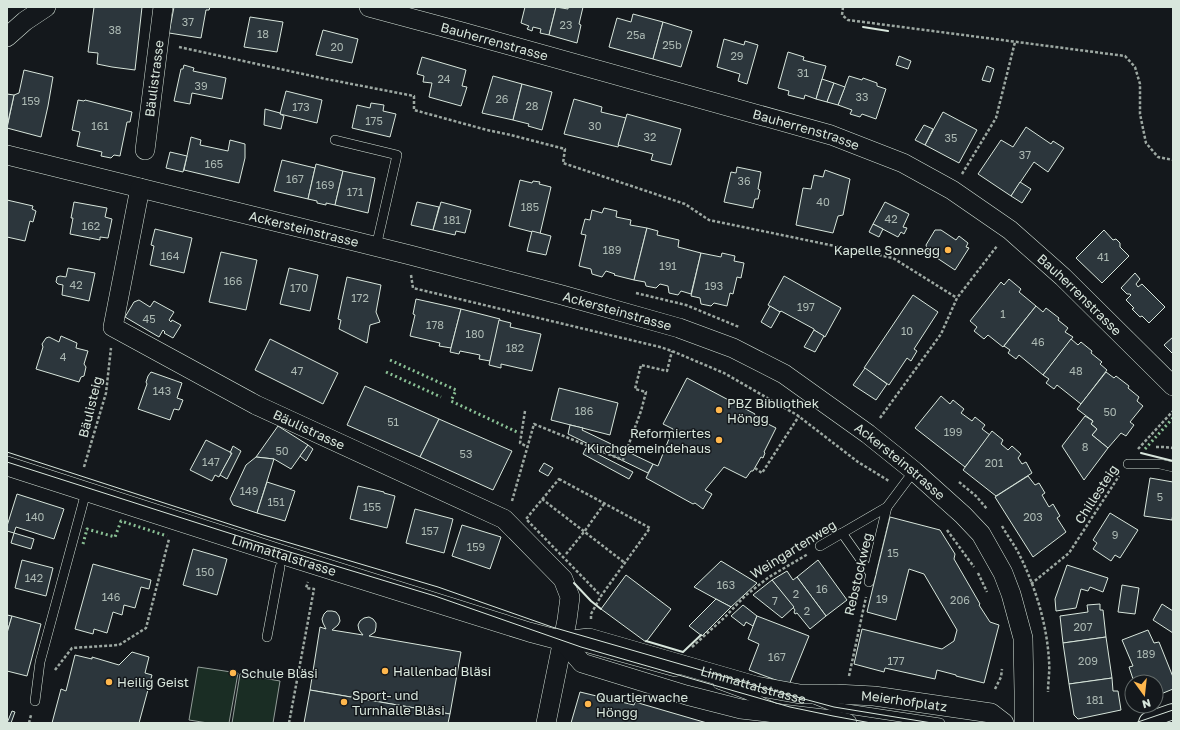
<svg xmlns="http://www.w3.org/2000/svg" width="1180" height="730" viewBox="0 0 1180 730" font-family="'Golos Text',sans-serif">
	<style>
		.pitch { fill: #1a2d24; stroke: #939e99 }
		.building { fill: #2c363c; stroke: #d8e6dc }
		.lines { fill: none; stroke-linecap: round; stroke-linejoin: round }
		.lane-casing { stroke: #d8e6dc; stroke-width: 10 }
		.street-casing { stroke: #d8e6dc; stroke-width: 20 }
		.secondary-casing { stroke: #d8e6dc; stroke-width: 24 }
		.path { stroke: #9da8a2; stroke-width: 2.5; stroke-dasharray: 3 2; stroke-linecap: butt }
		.lane { stroke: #14181c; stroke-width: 9 }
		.street { stroke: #14181c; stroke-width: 19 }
		.secondary { stroke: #14181c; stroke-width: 22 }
		.tram { stroke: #d8e6dc; stroke-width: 1 }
		.hedge { stroke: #8ac095; stroke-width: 3; stroke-dasharray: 2 3; stroke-linecap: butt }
		.wall { stroke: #d8e6dc; stroke-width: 2 }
		.poi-dot { fill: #ffb74d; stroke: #14181c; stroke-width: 1.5 }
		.labels { text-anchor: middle; stroke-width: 3; stroke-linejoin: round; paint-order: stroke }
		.number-label { font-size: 11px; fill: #adbab4 }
		.street-label { font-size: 13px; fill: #d8e6dc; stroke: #14181c }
		.poi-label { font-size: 13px; fill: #d8e6dc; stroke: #14181c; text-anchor: start }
	</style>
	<rect width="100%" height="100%" fill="#14181c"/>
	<!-- pitch -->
	<g class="pitch">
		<path d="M 198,667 L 238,673 L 229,723 L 208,723 L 189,720 Z"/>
		<path d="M 240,674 L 280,681 L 273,723 L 232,723 Z"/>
	</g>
	<!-- building -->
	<g class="building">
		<path d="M 94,7 L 142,7 L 135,70 L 112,67 L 97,64 L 98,53 L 88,52 Z"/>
		<path d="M 174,7 L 210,7 L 209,10 L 206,10 L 201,38 L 169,33 Z"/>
		<path d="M 525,7 L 556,7 L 549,35 L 540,33 L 541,29 L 533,27 L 532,31 L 527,29 L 529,26 L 521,23 Z"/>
		<path d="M 556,7 L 568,9 L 568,7 L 583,7 L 579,24 L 581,25 L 577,43 L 549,35 Z"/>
		<path d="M 633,14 L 663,22 L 653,59 L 609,47 L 617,18 L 631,22 Z"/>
		<path d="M 250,17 L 283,22 L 277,52 L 244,47 Z"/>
		<path d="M 663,22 L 692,31 L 681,67 L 653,59 Z"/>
		<path d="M 323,30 L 358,39 L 352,63 L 316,55 Z"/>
		<path d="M 724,39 L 744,45 L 745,41 L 758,45 L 747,84 L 738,81 L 740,74 L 717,67 Z"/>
		<path d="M 788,52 L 804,57 L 803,60 L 826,66 L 816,99 L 805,95 L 804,99 L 788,95 L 789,91 L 778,88 Z"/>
		<path d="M 899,56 L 911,61 L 908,69 L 896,65 Z"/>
		<path d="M 422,57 L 466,70 L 462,86 L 467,87 L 461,106 L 429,97 L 432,83 L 423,82 L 424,76 L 417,74 Z"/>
		<path d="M 184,65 L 194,68 L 193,71 L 226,78 L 222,99 L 192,93 L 190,104 L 174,101 L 181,69 L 183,69 Z"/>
		<path d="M 987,66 L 994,69 L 990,82 L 982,80 Z"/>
		<path d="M 24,70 L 53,77 L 48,106 L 41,137 L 7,128 L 14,95 L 19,93 Z"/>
		<path d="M 493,76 L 522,84 L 513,120 L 482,113 Z"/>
		<path d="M 849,76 L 862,80 L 863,78 L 877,83 L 877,86 L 886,89 L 876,119 L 862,114 L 860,117 L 850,114 L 852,110 L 838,105 Z"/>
		<path d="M 822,79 L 834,83 L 827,102 L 816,99 Z"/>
		<path d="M 834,83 L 845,87 L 838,105 L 827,102 Z"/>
		<path d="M 522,84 L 552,92 L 542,130 L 528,126 L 529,124 L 513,120 Z"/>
		<path d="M 286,91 L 322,100 L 317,123 L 280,114 Z"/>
		<path d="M 7,94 L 14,95 L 7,126 Z"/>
		<path d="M 574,99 L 602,107 L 601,112 L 626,118 L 618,147 L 564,134 Z"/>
		<path d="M 78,100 L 84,101 L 85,100 L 132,112 L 130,122 L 127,122 L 120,156 L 114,155 L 111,158 L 101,156 L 102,152 L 77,146 L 80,132 L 72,130 Z"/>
		<path d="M 371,103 L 384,105 L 383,111 L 396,114 L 390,137 L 352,128 L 357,105 L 370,108 Z"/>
		<path d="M 265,109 L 280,113 L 280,114 L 284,116 L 281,129 L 264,125 Z"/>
		<path d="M 943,112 L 977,130 L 959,163 L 925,145 Z"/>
		<path d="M 627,114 L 681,129 L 671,165 L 651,160 L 653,154 L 618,145 Z"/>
		<path d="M 924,125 L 933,129 L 925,145 L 915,140 Z"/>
		<path d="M 1026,127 L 1051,144 L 1053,141 L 1064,148 L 1048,172 L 1034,162 L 1011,196 L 978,174 L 1001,140 L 1013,147 Z"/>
		<path d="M 191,137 L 201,140 L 200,145 L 228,151 L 230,140 L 245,144 L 245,158 L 239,183 L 184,170 Z"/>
		<path d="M 170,152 L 187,156 L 183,172 L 166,168 Z"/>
		<path d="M 282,160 L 315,168 L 308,199 L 274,191 Z"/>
		<path d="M 316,164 L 343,171 L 335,205 L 326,203 L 326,205 L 317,203 L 317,201 L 308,199 Z"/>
		<path d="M 737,167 L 761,172 L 758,189 L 760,190 L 758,199 L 755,199 L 753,208 L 724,202 L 731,172 L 736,173 Z"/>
		<path d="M 825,170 L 850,179 L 843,215 L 838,216 L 833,233 L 796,225 L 803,188 L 811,189 L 814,175 L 823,177 Z"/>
		<path d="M 343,171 L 375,178 L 368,213 L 335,205 Z"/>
		<path d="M 520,180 L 532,183 L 533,181 L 540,182 L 539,184 L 551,187 L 540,234 L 509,226 Z"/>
		<path d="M 1020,182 L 1031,189 L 1022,203 L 1011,196 Z"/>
		<path d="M 7,200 L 33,206 L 32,209 L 36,211 L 33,222 L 30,221 L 25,241 L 7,237 Z"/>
		<path d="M 74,202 L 107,208 L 105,217 L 112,219 L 108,238 L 100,237 L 100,240 L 70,234 L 73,218 L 71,218 Z"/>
		<path d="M 417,202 L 439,207 L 433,230 L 411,225 Z"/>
		<path d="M 441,202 L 471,210 L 465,233 L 456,231 L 455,235 L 433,230 Z"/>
		<path d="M 885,202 L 909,214 L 903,227 L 907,228 L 904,234 L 901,232 L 898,237 L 873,224 Z"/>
		<path d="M 604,208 L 617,211 L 616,217 L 631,220 L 630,225 L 647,228 L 634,280 L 614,275 L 615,274 L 606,271 L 602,277 L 592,274 L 591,269 L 579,266 L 586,235 L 581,234 L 585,219 L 590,220 L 592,210 L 602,213 Z"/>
		<path d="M 873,224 L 883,229 L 879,237 L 869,232 Z"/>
		<path d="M 647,228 L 658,231 L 657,235 L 679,240 L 678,247 L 701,253 L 691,294 L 681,291 L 678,295 L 669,293 L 668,286 L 660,284 L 656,288 L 646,286 L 645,282 L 634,280 Z"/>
		<path d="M 155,229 L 192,238 L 184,273 L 150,265 L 154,246 L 151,245 Z"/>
		<path d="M 935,230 L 941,230 L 956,240 L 959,236 L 968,243 L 966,247 L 969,248 L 955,270 L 928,252 L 926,245 Z"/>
		<path d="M 1104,230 L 1113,240 L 1116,239 L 1120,243 L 1120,247 L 1129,256 L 1102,283 L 1076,258 Z"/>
		<path d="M 532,231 L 551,236 L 546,255 L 527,251 Z"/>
		<path d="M 221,252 L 257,260 L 246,310 L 209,302 Z"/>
		<path d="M 701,253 L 721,257 L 722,253 L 735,256 L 734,261 L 744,263 L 741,278 L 737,277 L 733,294 L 730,293 L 727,306 L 714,303 L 711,306 L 701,304 L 700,298 L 691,296 Z"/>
		<path d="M 68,268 L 95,273 L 89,301 L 62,295 L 63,285 L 58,284 L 56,282 L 57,277 L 60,276 L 66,277 Z"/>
		<path d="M 289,268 L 318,275 L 310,311 L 280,304 Z"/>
		<path d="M 1135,273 L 1140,279 L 1136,284 L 1138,287 L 1142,284 L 1165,307 L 1149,323 L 1142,316 L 1140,317 L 1132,309 L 1134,308 L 1126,300 L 1131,295 L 1130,294 L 1127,294 L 1121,288 Z"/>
		<path d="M 784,276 L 841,308 L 825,337 L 814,330 L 814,329 L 781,311 L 780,312 L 768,305 Z"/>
		<path d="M 347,277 L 381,285 L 376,312 L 380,322 L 370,325 L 367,343 L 339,329 L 341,320 L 338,319 Z"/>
		<path d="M 1009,279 L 1021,289 L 1019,292 L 1036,306 L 1003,347 L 988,335 L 984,339 L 974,331 L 977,327 L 970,321 L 1001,282 L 1004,285 Z"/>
		<path d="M 913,295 L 938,312 L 914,349 L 917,351 L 911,361 L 907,358 L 889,385 L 864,368 Z"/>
		<path d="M 416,299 L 461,309 L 451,348 L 439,346 L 440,343 L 410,336 L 415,315 L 413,314 Z"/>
		<path d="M 139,300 L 150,307 L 154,301 L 174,312 L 169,320 L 171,322 L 172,320 L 181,325 L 173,338 L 164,333 L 165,332 L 163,330 L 159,337 L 125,317 L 134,302 Z"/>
		<path d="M 770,306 L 780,312 L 771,328 L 761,322 Z"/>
		<path d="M 1036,306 L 1043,312 L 1046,308 L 1059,318 L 1058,320 L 1068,328 L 1065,332 L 1073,337 L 1043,375 L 1019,355 L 1016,359 L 1008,353 L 1010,350 L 1004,346 Z"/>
		<path d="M 461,309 L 500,319 L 490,361 L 479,359 L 480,355 L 460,351 L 459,354 L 450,352 Z"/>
		<path d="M 499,320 L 511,323 L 510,327 L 541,334 L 532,371 L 501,364 L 501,368 L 489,365 Z"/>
		<path d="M 814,330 L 824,336 L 815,352 L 804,347 Z"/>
		<path d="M 61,336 L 77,343 L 76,348 L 88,351 L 84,364 L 86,367 L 84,376 L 81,377 L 79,382 L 36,369 L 43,347 L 42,344 L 46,338 L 49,337 L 59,342 Z"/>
		<path d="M 1173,337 L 1173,354 L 1164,345 Z"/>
		<path d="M 270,339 L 338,373 L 323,404 L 255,370 Z"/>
		<path d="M 1071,339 L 1078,345 L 1081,342 L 1092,351 L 1091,353 L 1102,362 L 1100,364 L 1107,370 L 1081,404 L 1057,385 L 1054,389 L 1046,383 L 1049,379 L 1043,375 Z"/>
		<path d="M 865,368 L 887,384 L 876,400 L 853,385 Z"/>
		<path d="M 151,372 L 182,383 L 177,398 L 183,400 L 179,410 L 174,409 L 170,420 L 138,409 L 147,384 L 146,382 L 148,376 Z"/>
		<path d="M 1106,372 L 1114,378 L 1116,376 L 1129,386 L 1128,388 L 1139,397 L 1137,401 L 1143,406 L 1130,422 L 1134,425 L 1126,436 L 1121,433 L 1108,448 L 1092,435 L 1097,429 L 1091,424 L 1093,421 L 1077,409 Z"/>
		<path d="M 687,378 L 755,414 L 754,417 L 776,428 L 764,452 L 765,453 L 763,458 L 761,457 L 753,471 L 751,471 L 746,478 L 724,467 L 705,490 L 712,494 L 703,509 L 695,503 L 693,504 L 646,478 L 653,464 L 658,466 L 673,429 L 663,424 Z"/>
		<path d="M 365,386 L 439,419 L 420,457 L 347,425 Z"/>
		<path d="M 559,388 L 618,403 L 610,435 L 551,420 Z"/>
		<path d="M 941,396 L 950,404 L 953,400 L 964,409 L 961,413 L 972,421 L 975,417 L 985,425 L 982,429 L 990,435 L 965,467 L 915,428 Z"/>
		<path d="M 1085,416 L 1093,421 L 1091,424 L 1097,429 L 1092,435 L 1108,448 L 1084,480 L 1062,446 Z"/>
		<path d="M 439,419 L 512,451 L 493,490 L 420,457 Z"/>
		<path d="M 570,425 L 583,428 L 582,430 L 653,464 L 648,473 L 568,434 Z"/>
		<path d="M 278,426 L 308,445 L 291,469 L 274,459 L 256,457 Z"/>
		<path d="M 992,431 L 1003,440 L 1001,444 L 1008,450 L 1012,446 L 1021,454 L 1018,458 L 1022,464 L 1026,462 L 1032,473 L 996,496 L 963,470 Z"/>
		<path d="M 206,440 L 232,453 L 219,477 L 215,475 L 212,481 L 190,470 Z"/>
		<path d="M 308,445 L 313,449 L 306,461 L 300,456 Z"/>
		<path d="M 233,446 L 241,451 L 227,479 L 220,475 L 232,453 L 230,453 Z"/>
		<path d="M 586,448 L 633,472 L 629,479 L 583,454 Z"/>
		<path d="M 256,457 L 274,459 L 257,513 L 233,505 L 230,499 L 246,465 Z"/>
		<path d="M 544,463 L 553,468 L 548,476 L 539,471 Z"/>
		<path d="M 1028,476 L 1035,485 L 1039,483 L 1045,493 L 1042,495 L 1049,507 L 1053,504 L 1060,516 L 1057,518 L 1066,532 L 1033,557 L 995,497 Z"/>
		<path d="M 1150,478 L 1173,482 L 1173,513 L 1172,520 L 1144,516 Z"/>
		<path d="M 267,482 L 295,491 L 285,521 L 257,513 Z"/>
		<path d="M 358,486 L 384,492 L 384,493 L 395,496 L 387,528 L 350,519 Z"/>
		<path d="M 17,494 L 64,509 L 54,539 L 16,527 L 14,533 L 7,531 L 7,526 Z"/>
		<path d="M 415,509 L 453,519 L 444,553 L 406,543 Z"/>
		<path d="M 1110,513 L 1138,530 L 1120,558 L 1115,555 L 1111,561 L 1093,549 L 1097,543 L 1093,540 Z"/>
		<path d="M 890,517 L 940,530 L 955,554 L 954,559 L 980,604 L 979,605 L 990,622 L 999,625 L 984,683 L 956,676 L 956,675 L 937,670 L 935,679 L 885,668 L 884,672 L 854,664 L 862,629 L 942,649 L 954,641 L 957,630 L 924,574 L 909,569 L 896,620 L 867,612 Z"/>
		<path d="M 462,525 L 501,537 L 490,569 L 452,556 Z"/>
		<path d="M 14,533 L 34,539 L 31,549 L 11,543 Z"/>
		<path d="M 193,549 L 227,559 L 217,595 L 183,585 Z"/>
		<path d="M 22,560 L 53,568 L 46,596 L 15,588 Z"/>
		<path d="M 818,560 L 847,600 L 826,616 L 797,577 Z"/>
		<path d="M 721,561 L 757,583 L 731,607 L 716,599 L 694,587 Z"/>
		<path d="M 93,564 L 151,580 L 149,589 L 141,587 L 135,608 L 124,605 L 122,615 L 113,612 L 107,633 L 94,629 L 93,634 L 75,629 Z"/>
		<path d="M 1067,565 L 1108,578 L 1103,592 L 1090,587 L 1088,591 L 1081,589 L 1076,608 L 1056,611 L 1055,599 Z"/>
		<path d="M 787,571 L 793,580 L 797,577 L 826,616 L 810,629 L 797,613 L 795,614 L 794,612 L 795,610 L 772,580 Z"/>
		<path d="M 626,575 L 671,609 L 646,642 L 601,609 Z"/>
		<path d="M 772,580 L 794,607 L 782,618 L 753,595 Z"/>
		<path d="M 1122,585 L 1139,588 L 1135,614 L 1118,612 Z"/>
		<path d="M 716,599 L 731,607 L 702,636 L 689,626 Z"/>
		<path d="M 1100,604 L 1100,610 L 1103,610 L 1106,637 L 1063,643 L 1060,616 L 1088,612 L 1087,605 Z"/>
		<path d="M 1162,604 L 1173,611 L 1173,633 L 1153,620 Z"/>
		<path d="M 743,605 L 757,616 L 753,626 L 746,622 L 744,626 L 731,616 Z"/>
		<path d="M 327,611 L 332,611 L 336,612 L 339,616 L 340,621 L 338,625 L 332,630 L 363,635 L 359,630 L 358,625 L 360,621 L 364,618 L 369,617 L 373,619 L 376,623 L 376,627 L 375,632 L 369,636 L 461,652 L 450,714 L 310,690 L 320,627 L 326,629 L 323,623 L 322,619 L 324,614 Z"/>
		<path d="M 7,615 L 12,616 L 7,633 Z"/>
		<path d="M 12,616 L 41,624 L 27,676 L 7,671 L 7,633 Z"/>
		<path d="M 757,616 L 809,636 L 789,685 L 749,670 L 759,644 L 748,639 Z"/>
		<path d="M 1148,630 L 1154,643 L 1159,642 L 1173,677 L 1173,689 L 1156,696 L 1156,682 L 1134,682 L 1129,667 L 1133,666 L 1122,640 Z"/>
		<path d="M 1106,637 L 1112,678 L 1069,684 L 1063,643 Z"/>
		<path d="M 132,652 L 149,657 L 145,673 L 152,675 L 139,723 L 52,723 L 61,689 L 66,691 L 75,655 L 92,659 L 92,657 L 119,665 Z"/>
		<path d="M 1112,678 L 1113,691 L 1118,691 L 1121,710 L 1078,719 L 1074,715 L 1069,684 Z"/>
		<path d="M 310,690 L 450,714 L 448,723 L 304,723 Z"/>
		<path d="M 580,692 L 634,705 L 635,702 L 707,723 L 571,723 Z"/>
		<path d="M 12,711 L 15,712 L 11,723 L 7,723 Z"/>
	</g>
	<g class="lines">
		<defs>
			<g id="lane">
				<path d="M 335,140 L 397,155 L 376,247"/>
				<path d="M 1128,464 L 1160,464 L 1173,467"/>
				<path d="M 842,533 L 871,574"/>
				<path d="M 820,546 L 887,507"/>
				<path d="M 869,582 L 887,507 L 914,471"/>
				<path d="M 267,637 L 280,567"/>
				<path d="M 573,644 L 675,672"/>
				<path d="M 718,684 L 745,694 L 773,707"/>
				<path d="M 814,699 L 834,707 L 940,723"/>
				<path d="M 35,701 L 40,662 L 86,492"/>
			</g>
			<g id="street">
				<path id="s1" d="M 369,7 L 462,32 L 831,135 L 903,163 L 952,190 L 1010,230 L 1063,277 L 1173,386"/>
				<path d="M 7,37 L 25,21 L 46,7"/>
				<path id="s2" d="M 145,150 L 163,7"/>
				<path id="s3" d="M 7,155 L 410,255 L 562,295 L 679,328 L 733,348 L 784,374 L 868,434 L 914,471 L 963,515 L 981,534 L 1003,573 L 1011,594 L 1023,638 L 1024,691 L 1024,723"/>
				<path id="s4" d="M 140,188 L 113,327 L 256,405 L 504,519 L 563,579 L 570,597 L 567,620 L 546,723"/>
				<path id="s5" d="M 7,466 L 274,552 L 529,632 L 563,641 L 589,638 L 756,686 L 800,694 L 836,694 L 874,696 L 991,713 L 1004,723"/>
				<path d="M 563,641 L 582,663 L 686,695 L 741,709 L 832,720 L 847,723"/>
			</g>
			<path id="secondary" d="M 1150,723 L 1173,715"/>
		</defs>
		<!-- lane casing -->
		<use href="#lane" class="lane-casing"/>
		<!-- street casing -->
		<use href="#street" class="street-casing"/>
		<!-- secondary casing -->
		<use href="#secondary" class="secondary-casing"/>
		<!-- path -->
		<g class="path">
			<path d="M 843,7 L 842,15 L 848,20 L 1125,56 L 1135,67 L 1140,84 L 1140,114 L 1146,143 L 1158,157 L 1173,160"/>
			<path d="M 179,47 L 326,79 L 414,96 L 414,110 L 487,130 L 511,135 L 565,149 L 563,163 L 685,204 L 709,220 L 893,258 L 957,298"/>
			<path d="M 962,174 L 996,118 L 1015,42"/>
			<path d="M 411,275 L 413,288 L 660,347 L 672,351 L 724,373 L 797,415 L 858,462 L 889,481"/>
			<path d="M 636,293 L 686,305 L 739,327"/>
			<path d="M 525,411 L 520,443 L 528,447"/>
			<path d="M 880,418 L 941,334 L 957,298 L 997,246"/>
			<path d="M 1156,447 L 1163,447 L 1173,448"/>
			<path d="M 1138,449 L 1173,411"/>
			<path d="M 84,467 L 106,393 L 111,348"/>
			<path d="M 755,468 L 762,473 L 799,416"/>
			<path d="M 559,479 L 650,528 L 601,596 L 526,519 Z"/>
			<path d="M 959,482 L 976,496 L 987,509"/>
			<path d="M 542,499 L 625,563"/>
			<path d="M 512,501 L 534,424 L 623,460 L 641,411 L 646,392 L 635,389 L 641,365 L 667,371 L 672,351"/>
			<path d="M 1002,526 C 1007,535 1013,543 1018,552 C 1035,585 1047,624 1049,661 C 1050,671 1048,682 1048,692"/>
			<path d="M 947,530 L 974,567"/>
			<path d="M 566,554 L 584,532 L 604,504"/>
			<path d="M 978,573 L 987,592"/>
			<path d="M 1031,584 L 1069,553 L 1119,476"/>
			<path d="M 591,619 L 591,614 L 601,596"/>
			<path d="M 692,647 L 725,617 L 745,596 L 769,577 L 808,554"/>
			<path d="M 55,670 L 72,648 L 119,645 L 146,628 L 169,539"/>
			<path d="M 849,676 L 866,597"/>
			<path d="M 995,689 L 1001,677 L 1002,669"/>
			<path d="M 29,723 L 31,715"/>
			<path d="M 289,723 L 314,589 L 306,588 L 308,582"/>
		</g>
		<!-- lane -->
		<use href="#lane" class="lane"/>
		<!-- street -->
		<use href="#street" class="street"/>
		<!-- secondary -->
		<use href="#secondary" class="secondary"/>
		<!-- tram -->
		<g class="tram">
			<path id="s6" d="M 7,452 L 263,535 L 438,587 L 552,627 L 763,688 L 834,707 L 932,723"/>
			<path d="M 7,462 L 260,543 L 435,596 L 581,647 L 790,707 L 833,716 L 871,723"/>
			<path d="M 1135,723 L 1173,710"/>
			<path d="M 1165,723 L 1173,720"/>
		</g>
		<!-- hedge -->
		<g class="hedge">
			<path d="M 390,360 L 456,390 L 451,401 L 517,432"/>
			<path d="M 386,372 L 441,397"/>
			<path d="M 1145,449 L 1173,418"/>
			<path d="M 83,544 L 87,529 L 115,537 L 121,521 L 167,536"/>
		</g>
		<!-- wall -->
		<g class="wall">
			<path d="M 863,27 L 888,31"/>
			<path d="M 1141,453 L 1173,461"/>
			<path d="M 574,583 L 591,601 L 601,609"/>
			<path d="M 646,641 L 683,652 L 701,635"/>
		</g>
	</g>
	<!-- markers -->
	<g class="poi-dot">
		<circle cx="948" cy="250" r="4"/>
		<circle cx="719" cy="410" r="4"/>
		<circle cx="719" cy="440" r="4"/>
		<circle cx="385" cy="671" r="4"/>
		<circle cx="233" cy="673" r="4"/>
		<circle cx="109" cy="682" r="4"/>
		<circle cx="344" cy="702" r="4"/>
		<circle cx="588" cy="704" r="4"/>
	</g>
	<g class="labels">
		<!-- number labels -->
		<g class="number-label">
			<text x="188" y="26">37</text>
			<text x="566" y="29">23</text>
			<text x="115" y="34">38</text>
			<text x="263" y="38">18</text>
			<text x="636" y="39">25a</text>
			<text x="672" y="49">25b</text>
			<text x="337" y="51">20</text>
			<text x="737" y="60">29</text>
			<text x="803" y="77">31</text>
			<text x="444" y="83">24</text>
			<text x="201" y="90">39</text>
			<text x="862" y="101">33</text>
			<text x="502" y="103">26</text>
			<text x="31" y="105">159</text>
			<text x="532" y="110">28</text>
			<text x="301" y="111">173</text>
			<text x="374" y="125">175</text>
			<text x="100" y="130">161</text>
			<text x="595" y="130">30</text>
			<text x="650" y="141">32</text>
			<text x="951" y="142">35</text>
			<text x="1025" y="159">37</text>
			<text x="214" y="168">165</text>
			<text x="295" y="183">167</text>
			<text x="744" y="185">36</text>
			<text x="325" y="189">169</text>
			<text x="355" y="196">171</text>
			<text x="823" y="206">40</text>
			<text x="530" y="211">185</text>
			<text x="891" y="223">42</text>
			<text x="452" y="224">181</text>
			<text x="91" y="230">162</text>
			<text x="612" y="254">189</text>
			<text x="170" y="260">164</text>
			<text x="1103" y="261">41</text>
			<text x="668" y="270">191</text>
			<text x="233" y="285">166</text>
			<text x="76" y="289">42</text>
			<text x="714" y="290">193</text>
			<text x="299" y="292">170</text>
			<text x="360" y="302">172</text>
			<text x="806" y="311">197</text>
			<text x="1003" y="318">1</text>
			<text x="149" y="323">45</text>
			<text x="435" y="329">178</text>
			<text x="907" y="335">10</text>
			<text x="475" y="338">180</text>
			<text x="1038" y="346">46</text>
			<text x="515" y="352">182</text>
			<text x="63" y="361">4</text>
			<text x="297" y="375">47</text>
			<text x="1076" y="375">48</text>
			<text x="162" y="395">143</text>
			<text x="584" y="415">186</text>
			<text x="1110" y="416">50</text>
			<text x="393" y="426">51</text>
			<text x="953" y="436">199</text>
			<text x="1085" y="451">8</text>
			<text x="282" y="455">50</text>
			<text x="466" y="458">53</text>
			<text x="211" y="466">147</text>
			<text x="994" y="467">201</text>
			<text x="249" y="495">149</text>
			<text x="1160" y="501">5</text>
			<text x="276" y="506">151</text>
			<text x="372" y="511">155</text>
			<text x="35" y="521">140</text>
			<text x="1033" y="521">203</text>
			<text x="430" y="535">157</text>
			<text x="1115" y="539">9</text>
			<text x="476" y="551">159</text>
			<text x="893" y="557">15</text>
			<text x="205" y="576">150</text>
			<text x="34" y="582">142</text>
			<text x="726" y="589">163</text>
			<text x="822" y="593">16</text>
			<text x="796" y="598">2</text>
			<text x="111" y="601">146</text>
			<text x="882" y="603">19</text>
			<text x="960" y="604">206</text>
			<text x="775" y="605">7</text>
			<text x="807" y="615">2</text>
			<text x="1083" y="631">207</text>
			<text x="1146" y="658">189</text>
			<text x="777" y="661">167</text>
			<text x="896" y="665">177</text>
			<text x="1088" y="665">209</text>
			<text x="1095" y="704">181</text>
		</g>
		<!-- street labels -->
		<g class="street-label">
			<text dy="5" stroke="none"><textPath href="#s1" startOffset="130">Bauherrenstrasse</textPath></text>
			<text dy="5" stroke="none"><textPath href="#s2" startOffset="72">Bäulistrasse</textPath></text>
			<text dy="5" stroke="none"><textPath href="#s1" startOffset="454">Bauherrenstrasse</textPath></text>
			<text dy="5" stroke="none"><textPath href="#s3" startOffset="306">Ackersteinstrasse</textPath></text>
			<text dy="5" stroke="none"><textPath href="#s1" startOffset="778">Bauherrenstrasse</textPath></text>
			<text dy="5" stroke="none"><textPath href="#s3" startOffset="630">Ackersteinstrasse</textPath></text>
			<text transform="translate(90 407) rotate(-76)" y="5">Bäulisteig</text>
			<text dy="5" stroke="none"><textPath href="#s4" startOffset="363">Bäulistrasse</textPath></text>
			<text dy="5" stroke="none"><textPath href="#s3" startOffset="954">Ackersteinstrasse</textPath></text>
			<text transform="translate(1096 494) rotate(-57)" y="5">Chillesteig</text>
			<text transform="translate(793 549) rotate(-32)" y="5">Weingartenweg</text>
			<text dy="5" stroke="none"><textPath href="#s5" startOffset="291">Limmattalstrasse</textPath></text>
			<text transform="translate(858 574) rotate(-77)" y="5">Rebstockweg</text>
			<text dy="5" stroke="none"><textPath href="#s6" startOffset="782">Limmattalstrasse</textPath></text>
			<text dy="5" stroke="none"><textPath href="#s5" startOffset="932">Meierhofplatz</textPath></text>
		</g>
		<!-- poi labels -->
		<g class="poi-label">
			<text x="940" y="255" text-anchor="end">Kapelle Sonnegg</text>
			<text x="727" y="408">PBZ Bibliothek<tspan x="727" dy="15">Höngg</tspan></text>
			<text x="711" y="438" text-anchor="end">Reformiertes<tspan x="711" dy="15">Kirchgemeindehaus</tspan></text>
			<text x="393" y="676">Hallenbad Bläsi</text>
			<text x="241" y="678">Schule Bläsi</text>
			<text x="117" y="687">Heilig Geist</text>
			<text x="352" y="700">Sport- und<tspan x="352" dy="15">Turnhalle Bläsi</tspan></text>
			<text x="596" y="702">Quartierwache<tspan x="596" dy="15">Höngg</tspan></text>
		</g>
	</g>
	<!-- border -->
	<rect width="1180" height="730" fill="none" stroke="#d8e6dc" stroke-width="16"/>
	<!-- north arrow -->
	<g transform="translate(1144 694) rotate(165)"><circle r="19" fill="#14181c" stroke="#626a69"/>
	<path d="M0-3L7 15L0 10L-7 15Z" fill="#ffb74d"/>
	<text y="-6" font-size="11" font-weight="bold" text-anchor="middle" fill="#d8e6dc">N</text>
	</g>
</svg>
